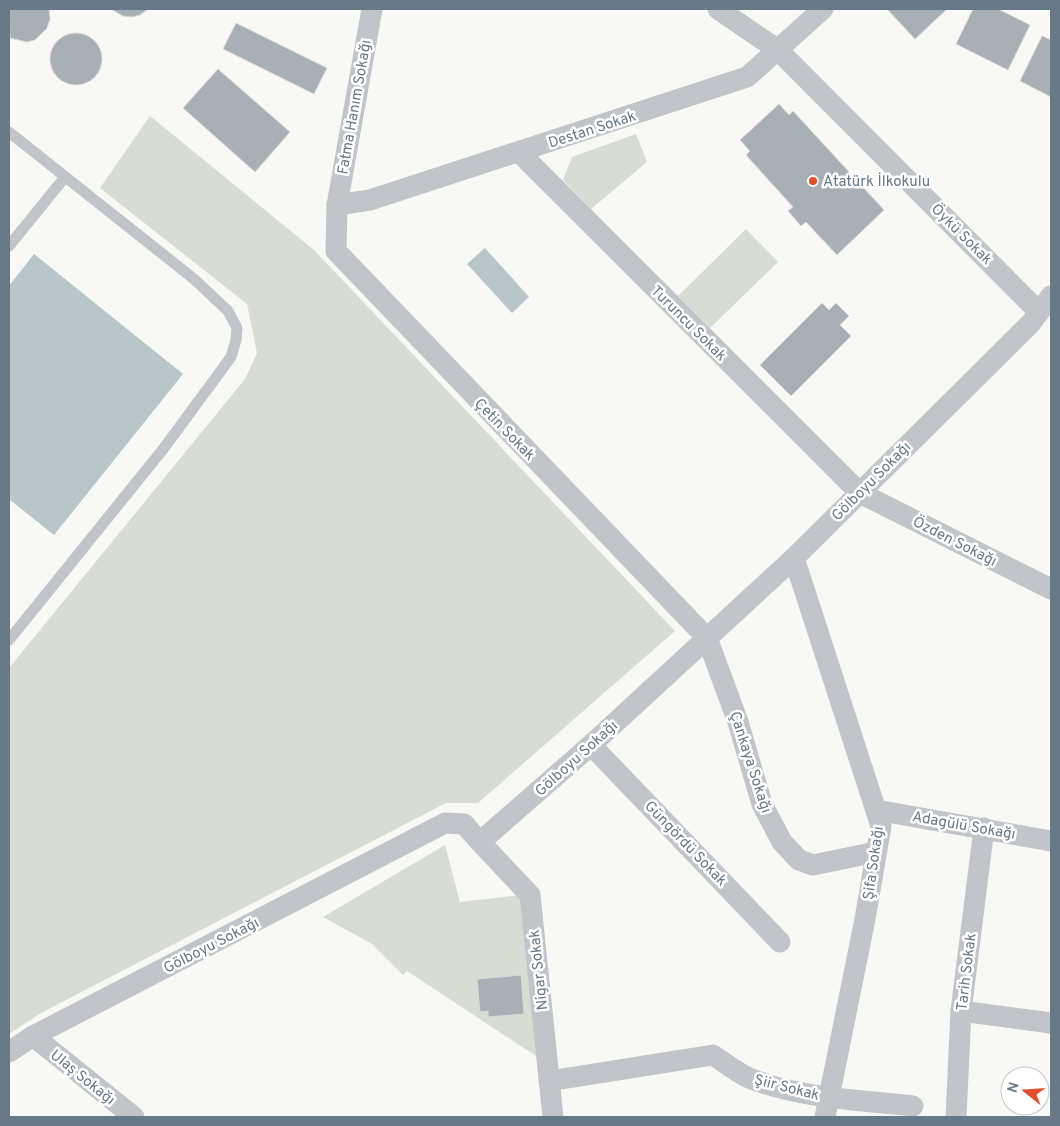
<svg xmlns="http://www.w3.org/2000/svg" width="1060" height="1126" viewBox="0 0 1060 1126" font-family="Overpass,sans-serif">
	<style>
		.green { fill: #d8ddd4 }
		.water { fill: #b8c5c9 }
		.building { fill: #a8b0b6; stroke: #d9d9d7 }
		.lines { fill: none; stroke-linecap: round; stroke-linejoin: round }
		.service { stroke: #c1c5c9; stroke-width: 11 }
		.minor { stroke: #c1c5c9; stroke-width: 21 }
		.poi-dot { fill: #e24d2b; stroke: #fff; stroke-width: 2 }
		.labels { text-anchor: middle; stroke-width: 5; stroke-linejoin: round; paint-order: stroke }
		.street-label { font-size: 15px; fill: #677986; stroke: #fff }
		.poi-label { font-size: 15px; fill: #677986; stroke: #fff; text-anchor: start }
	</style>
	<rect width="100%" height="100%" fill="#f8f8f5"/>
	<!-- green -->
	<g class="green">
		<path d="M 150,116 L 314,250 L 675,631 L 478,803 L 446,803 L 41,1013 L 9,1034 L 9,668 L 245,379 L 257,353 L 247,304 L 100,188 Z"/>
		<path d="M 636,134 L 647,162 L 591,209 L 563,180 L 572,157 Z"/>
		<path d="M 746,229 L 778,262 L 710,328 L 678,296 Z"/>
		<path d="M 445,845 L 460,902 L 522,895 L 539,1058 L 407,971 L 403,975 L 372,944 L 323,917 Z"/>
	</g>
	<!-- water -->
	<g class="water">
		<path d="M 485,248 L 529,297 L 512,313 L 467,264 Z"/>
		<path d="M 34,254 L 183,374 L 54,535 L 9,499 L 9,286 Z"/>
	</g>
	<!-- building -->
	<g class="building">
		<path d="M 9,9 L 49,9 L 50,19 L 47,28 L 35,40 L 27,42 L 10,38 Z"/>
		<path d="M 111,9 L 148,9 L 140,15 L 132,17 L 123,16 Z"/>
		<path d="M 887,9 L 947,9 L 915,39 Z"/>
		<path d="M 973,9 L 998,9 L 1030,25 L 1008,70 L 956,44 Z"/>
		<path d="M 236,23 L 327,68 L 314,94 L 223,49 Z"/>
		<circle cx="76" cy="59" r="26"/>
		<path d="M 1042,36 L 1051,40 L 1051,97 L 1020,81 Z"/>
		<path d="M 218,69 L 290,132 L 255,172 L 183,108 Z"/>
		<path d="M 779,104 L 789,115 L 793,111 L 884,210 L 837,255 L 806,222 L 801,226 L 788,211 L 793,207 L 746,155 L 750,151 L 740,140 Z"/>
		<path d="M 822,303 L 829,310 L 836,303 L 849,316 L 840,325 L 851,336 L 791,396 L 760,365 Z"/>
		<path d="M 521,975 L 524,1014 L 488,1017 L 488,1011 L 480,1012 L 477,979 Z"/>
	</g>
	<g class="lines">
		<!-- service -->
		<g class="service">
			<path d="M 9,132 L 194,279 L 228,311 L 237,328 L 236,340 L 231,357 L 164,448 L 9,640"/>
			<path d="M 9,246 L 65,177"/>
		</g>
		<!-- minor -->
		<g class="minor">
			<path d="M 372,9 L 337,205 L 336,251 L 707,638 L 738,722 L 762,804 L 782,842 L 799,860 L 813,865 L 876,852"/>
			<path d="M 718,9 L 778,50 L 1039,312"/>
			<path d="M 519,152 L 860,493 L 1051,589"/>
			<path d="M 337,205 L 370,200 L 747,77 L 823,9"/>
			<path d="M 794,558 L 881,826 L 865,919 L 825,1117"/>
			<path d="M 591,745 L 780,942"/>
			<path d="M 876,810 L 1051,841"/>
			<path d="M 480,842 L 530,895 L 553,1117"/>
			<path d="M 961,1011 L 1051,1023"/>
			<path d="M 33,1036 L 134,1117"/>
			<path d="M 9,1052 L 33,1036 L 445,823 L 464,824 L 480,842 L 591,745 L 794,558 L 1031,323 L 1051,296"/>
			<path d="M 549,1081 L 713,1055 C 724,1062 736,1072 749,1078 C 799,1098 859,1100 913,1106"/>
			<path d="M 956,1117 L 961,1011 L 984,828"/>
		</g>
	</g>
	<!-- markers -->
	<circle class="poi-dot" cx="813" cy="181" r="5"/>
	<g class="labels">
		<!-- street labels -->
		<g class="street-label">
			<text transform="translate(354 107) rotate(-80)" y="5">Fatma Hanım Sokağı</text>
			<text transform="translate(592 129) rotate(-18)" y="5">Destan Sokak</text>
			<text transform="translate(962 234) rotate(45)" y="5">Öykü Sokak</text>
			<text transform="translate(689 323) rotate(45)" y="5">Turuncu Sokak</text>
			<text transform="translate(505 429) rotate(46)" y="5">Çetin Sokak</text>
			<text transform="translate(871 481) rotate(-45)" y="5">Gölboyu Sokağı</text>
			<text transform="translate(955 541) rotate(27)" y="5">Özden Sokağı</text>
			<text transform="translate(576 758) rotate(-42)" y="5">Gölboyu Sokağı</text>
			<text transform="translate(751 762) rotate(72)" y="5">Çankaya Sokağı</text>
			<text transform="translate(964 825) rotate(10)" y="5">Adagülü Sokağı</text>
			<text transform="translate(686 843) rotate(46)" y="5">Güngördü Sokak</text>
			<text transform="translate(873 863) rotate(-82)" y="5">Şifa Sokağı</text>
			<text transform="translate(211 945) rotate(-27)" y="5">Gölboyu Sokağı</text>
			<text transform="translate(538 970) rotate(-96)" y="5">Nigar Sokak</text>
			<text transform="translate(966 972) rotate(-83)" y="5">Tarih Sokak</text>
			<text transform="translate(83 1077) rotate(39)" y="5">Ulaş Sokağı</text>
			<text transform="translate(787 1087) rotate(14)" y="5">Şiir Sokak</text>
		</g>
		<!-- poi labels -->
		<g class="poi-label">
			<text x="823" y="186">Atatürk İlkokulu</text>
		</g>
	</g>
	<!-- border -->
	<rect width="1060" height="1126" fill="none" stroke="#677986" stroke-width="20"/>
	<!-- north arrow -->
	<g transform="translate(1025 1091) rotate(287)"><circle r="24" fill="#ffffff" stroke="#c2c9cf"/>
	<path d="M0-4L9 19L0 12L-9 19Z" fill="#e24d2b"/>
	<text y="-8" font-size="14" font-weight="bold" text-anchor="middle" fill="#677986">N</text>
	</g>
</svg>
